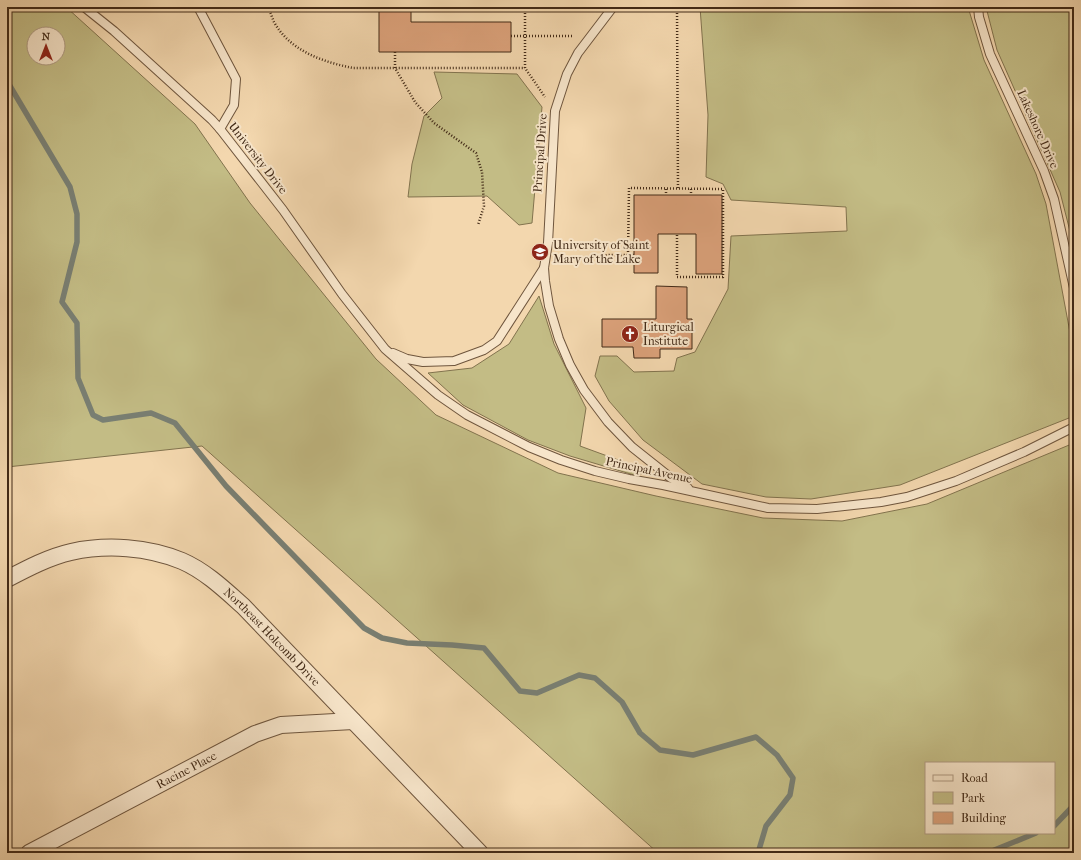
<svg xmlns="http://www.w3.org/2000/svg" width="1081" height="860" viewBox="0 0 1081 860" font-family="'IM FELL French Canon',serif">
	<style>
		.green { fill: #c3bc85; stroke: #82734e; fill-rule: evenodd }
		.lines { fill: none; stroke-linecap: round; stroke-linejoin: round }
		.stream { stroke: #797f73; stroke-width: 5.5 }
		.building { fill: #dba17a; stroke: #422a17 }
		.service-casing { stroke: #6e553d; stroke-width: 10 }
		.minor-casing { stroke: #6e553d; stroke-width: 18 }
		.path { stroke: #422a17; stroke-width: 2.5; stroke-dasharray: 1 2; stroke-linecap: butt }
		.service { stroke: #f7e5ca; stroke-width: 8 }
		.minor { stroke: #f7e5ca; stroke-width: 16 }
		.labels { text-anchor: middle; stroke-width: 4; stroke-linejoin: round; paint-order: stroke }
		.street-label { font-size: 12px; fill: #422a17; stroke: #f7e5ca }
		.poi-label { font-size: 12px; fill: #422a17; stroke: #f7e5ca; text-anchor: start }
	</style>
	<rect width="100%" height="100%" fill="#f3d7ae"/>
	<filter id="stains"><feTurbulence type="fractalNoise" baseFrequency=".005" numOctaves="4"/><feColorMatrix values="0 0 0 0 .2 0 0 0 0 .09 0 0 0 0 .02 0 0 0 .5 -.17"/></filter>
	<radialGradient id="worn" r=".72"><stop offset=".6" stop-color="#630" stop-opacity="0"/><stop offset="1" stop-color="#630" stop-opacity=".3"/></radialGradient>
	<!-- green -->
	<g class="green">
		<path d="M 7,7 L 66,7 L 195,124 L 250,203 L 376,359 L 436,415 L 558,473 L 656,496 L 763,518 L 842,521 L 927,504 L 1074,443 L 1074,853 L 658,853 L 202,446 L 7,467 ZM 34,34 L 58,34 L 58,58 L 34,58 ZM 926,763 L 1054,763 L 1054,833 L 926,833 Z"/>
		<path d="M 700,7 L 968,7 L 984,60 L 1036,174 L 1046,204 L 1074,354 L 1074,416 L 900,485 L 811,499 L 766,497 L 702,484 L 643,440 L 609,401 L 595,376 L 600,356 L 617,356 L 634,372 L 674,371 L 677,358 L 695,352 L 728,289 L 731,236 L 847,231 L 846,207 L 731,200 L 723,184 L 706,177 L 708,115 Z"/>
		<path d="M 986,7 L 1074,7 L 1074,247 L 1060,192 L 997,50 Z"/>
		<path d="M 434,72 L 517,74 L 542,107 L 532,223 L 519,225 L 487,196 L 408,197 L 412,164 L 424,116 L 442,98 Z"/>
		<path d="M 539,296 L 554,344 L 586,408 L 580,446 L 651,472 L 634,475 L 570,456 L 528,440 L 463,405 L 428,373 L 472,368 L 509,344 Z"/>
	</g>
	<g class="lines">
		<!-- stream -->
		<g class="stream">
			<path d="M 7,81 L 70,187 L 77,214 L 77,242 L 62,302 L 77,323 L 78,378 L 93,415 L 103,420 L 151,413 L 175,423 L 226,486 L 364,628 L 382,638 L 407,643 L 452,645 L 484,648 L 520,691 L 537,693 L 579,675 L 595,678 L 622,702 L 640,733 L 660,750 L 693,755 L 756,737 L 777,755 L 793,778 L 790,795 L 766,826 L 758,853"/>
			<path d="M 1054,826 L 1074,805"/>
			<path d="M 987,853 L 1036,833"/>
		</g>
	</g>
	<!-- building -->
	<g class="building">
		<path d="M 379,7 L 411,7 L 411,22 L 511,22 L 511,52 L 379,52 Z"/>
		<path d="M 634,195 L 722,195 L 722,274 L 696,274 L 696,234 L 658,234 L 658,273 L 634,273 Z"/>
		<path d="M 656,286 L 687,287 L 687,319 L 692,319 L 692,349 L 660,349 L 660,358 L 634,358 L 633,347 L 602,347 L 602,319 L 656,319 Z"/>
	</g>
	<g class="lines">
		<defs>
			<g id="service">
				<path d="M 84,7 L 114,31 L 212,120 L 220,129 L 283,210 L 342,294 L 385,349 L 438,395 L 467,415 L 529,447 L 561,460 L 595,471 L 629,479 L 663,485 L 768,508 L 817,509 L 881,502 L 907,497 L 956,481 L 1024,452 L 1074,427"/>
				<path d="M 198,7 L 236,79 L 234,105 L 220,129"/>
				<path d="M 613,7 L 578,53 L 567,74 L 555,111 L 548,243 L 544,268 L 545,281 L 549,306 L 559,339 L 570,365 L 584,390 L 608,422 L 632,447 L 671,478 L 688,488"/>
				<path d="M 978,7 L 979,17 L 990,54 L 1044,171 L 1054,199 L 1074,288"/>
				<path d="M 393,353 L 407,359 L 423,362 L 454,361 L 484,350 L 497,341 L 544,268"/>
			</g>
			<g id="minor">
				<path id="s1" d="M 7,579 C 28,568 49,557 71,552 C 107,544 148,547 182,561 C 205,571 224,589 243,606 L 480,853"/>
				<path id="s2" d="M 29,853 L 255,734 L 281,725 L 353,721"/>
			</g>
		</defs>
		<!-- service casing -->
		<use href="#service" class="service-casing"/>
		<!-- minor casing -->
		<use href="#minor" class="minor-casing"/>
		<!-- path -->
		<g class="path">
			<path d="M 269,7 C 270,12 272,17 274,22 C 290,51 323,62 353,68 L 525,68"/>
			<path d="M 525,7 L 525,68 L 545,97"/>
			<path d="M 677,7 L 678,189"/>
			<path d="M 511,36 L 574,36"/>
			<path d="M 395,52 L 395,68 L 415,102 L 434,123 L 476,153 L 482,172 L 484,206 L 478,225"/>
			<path d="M 666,189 L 666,195"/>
			<path d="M 691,189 L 691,195"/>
			<path d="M 628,255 L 629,188 L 723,189 L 723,277 L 677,277 L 677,234"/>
			<path d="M 582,259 L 609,255 L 634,255"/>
		</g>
		<!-- service -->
		<use href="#service" class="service"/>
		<!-- minor -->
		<use href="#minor" class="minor"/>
	</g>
	<!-- icons -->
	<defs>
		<symbol id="university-disc" viewBox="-11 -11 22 22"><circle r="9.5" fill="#8f2418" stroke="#f7e5ca"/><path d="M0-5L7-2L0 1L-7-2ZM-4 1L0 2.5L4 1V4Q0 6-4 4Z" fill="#fff"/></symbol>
		<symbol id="church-disc" viewBox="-11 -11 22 22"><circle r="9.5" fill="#8f2418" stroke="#f7e5ca"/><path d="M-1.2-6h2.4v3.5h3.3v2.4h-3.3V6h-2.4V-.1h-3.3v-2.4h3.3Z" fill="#fff"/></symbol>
	</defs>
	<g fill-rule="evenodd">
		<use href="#university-disc" x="530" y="242" width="20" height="20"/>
		<use href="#church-disc" x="620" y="324" width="20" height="20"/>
	</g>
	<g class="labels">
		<!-- street labels -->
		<g class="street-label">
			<text transform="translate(1038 129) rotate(66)" y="4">Lakeshore Drive</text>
			<text transform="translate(540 153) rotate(-86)" y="4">Principal Drive</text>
			<text transform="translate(258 158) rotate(52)" y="4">University Drive</text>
			<text transform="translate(649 470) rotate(12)" y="4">Principal Avenue</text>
			<text dy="4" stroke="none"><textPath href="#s1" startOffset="301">Northeast Holcomb Drive</textPath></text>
			<text dy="4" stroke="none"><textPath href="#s2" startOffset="178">Racine Place</textPath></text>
		</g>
		<!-- poi labels -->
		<g class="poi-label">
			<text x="553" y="249">University of Saint<tspan x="553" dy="14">Mary of the Lake</tspan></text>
			<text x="643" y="331">Liturgical<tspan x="643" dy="14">Institute</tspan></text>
		</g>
	</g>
	<!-- margin -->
	<rect width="1081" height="860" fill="none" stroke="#f3d7ae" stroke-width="24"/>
	<rect x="8" y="8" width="1065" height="844" fill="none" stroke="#422a17" stroke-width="2"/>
	<rect x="12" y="12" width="1057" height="836" fill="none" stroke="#422a17"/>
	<!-- legend -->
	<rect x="925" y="762" width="130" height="72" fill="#f7e5ca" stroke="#af9a82"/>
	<rect x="933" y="775" width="20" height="6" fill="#f7e5ca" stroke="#af9a82"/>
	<text x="961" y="782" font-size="12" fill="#422a17">Road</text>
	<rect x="933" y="792" width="20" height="12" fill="#c3bc85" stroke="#af9a82"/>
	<text x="961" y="802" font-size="12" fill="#422a17">Park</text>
	<rect x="933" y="812" width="20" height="12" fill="#dba17a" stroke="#af9a82"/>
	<text x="961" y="822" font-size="12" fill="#422a17">Building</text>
	<!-- north arrow -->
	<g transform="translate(46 46)"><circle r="19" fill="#f7e5ca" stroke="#af9a82"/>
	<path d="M0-3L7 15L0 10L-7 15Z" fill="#8f2418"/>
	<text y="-6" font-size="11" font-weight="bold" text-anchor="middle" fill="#422a17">N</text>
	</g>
	<rect width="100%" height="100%" filter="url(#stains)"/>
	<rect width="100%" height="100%" fill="url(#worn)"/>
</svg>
